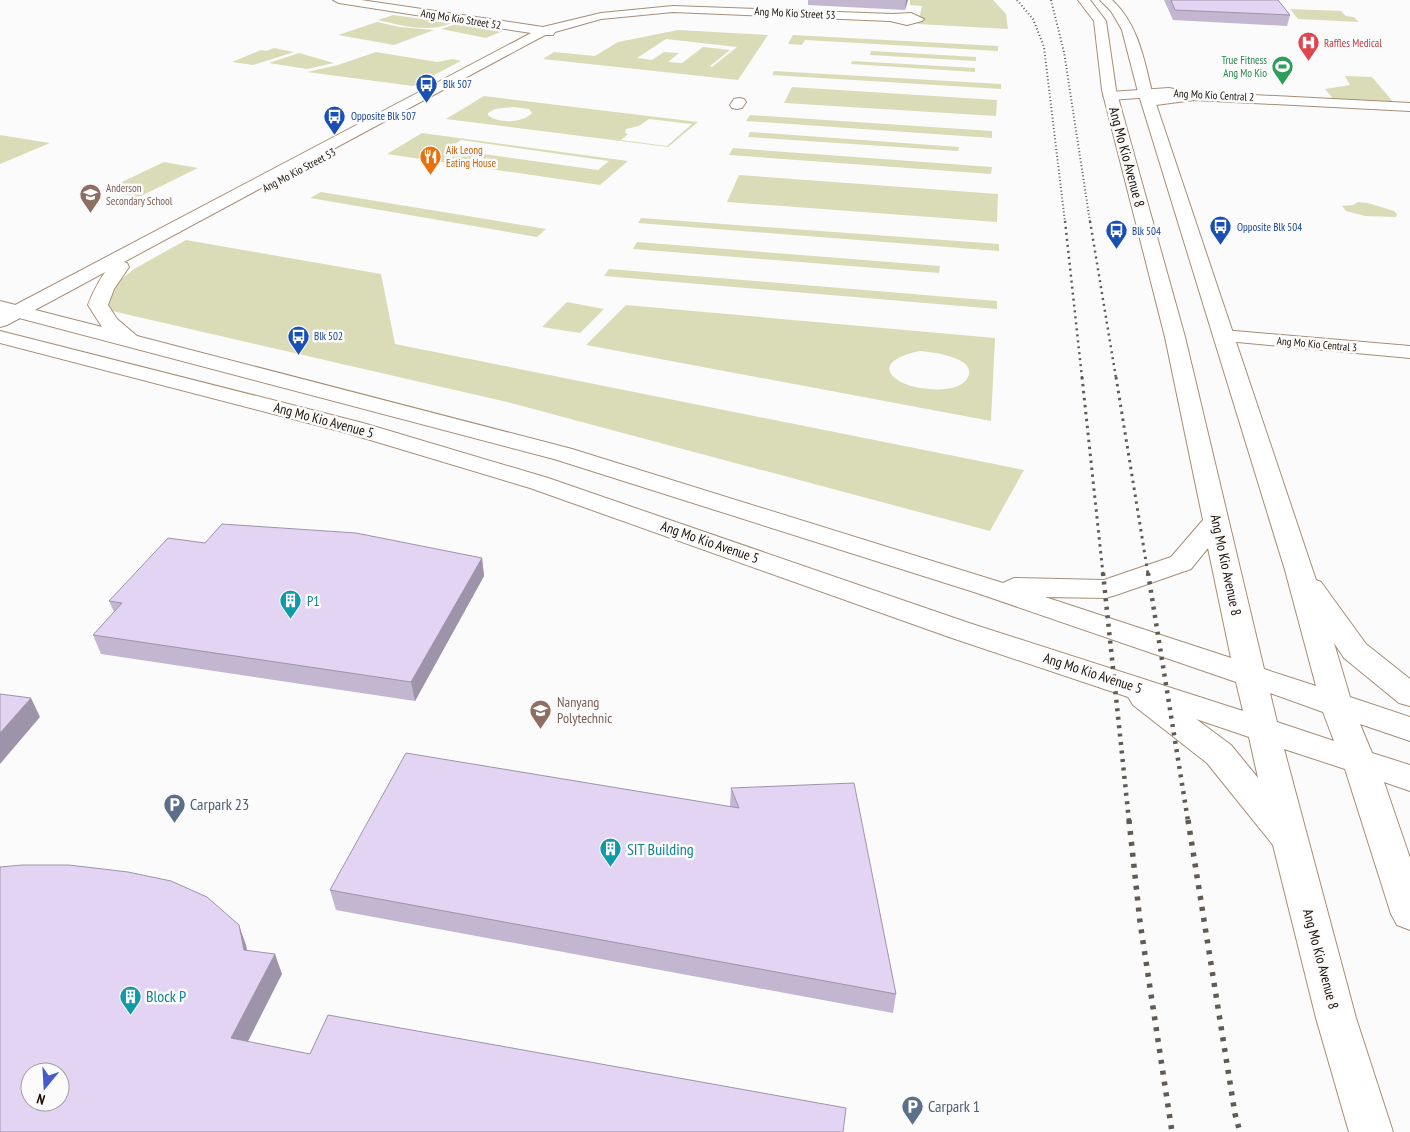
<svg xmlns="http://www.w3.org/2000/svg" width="1410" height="1132" viewBox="0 0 1410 1132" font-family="'PT Sans Narrow',sans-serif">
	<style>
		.green { fill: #dadcb8; fill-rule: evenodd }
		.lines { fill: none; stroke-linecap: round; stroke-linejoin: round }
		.minor-casing { stroke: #a58e77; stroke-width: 2 }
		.major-casing { stroke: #a58e77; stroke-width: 2 }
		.minor { fill: #fff; fill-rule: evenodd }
		.major { fill: #fff; fill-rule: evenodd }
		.rail-far4 { stroke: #5f5a53; stroke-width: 2; stroke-dasharray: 1 2.5; stroke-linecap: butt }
		.rail-far3 { stroke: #5f5a53; stroke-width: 2.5; stroke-dasharray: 2 4; stroke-linecap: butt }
		.rail-far2 { stroke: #5f5a53; stroke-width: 3; stroke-dasharray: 2.5 4.5; stroke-linecap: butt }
		.rail-far1 { stroke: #5f5a53; stroke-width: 4.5; stroke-dasharray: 3 5.5; stroke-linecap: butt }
		.rail { stroke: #5f5a53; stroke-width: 5.5; stroke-dasharray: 4 7; stroke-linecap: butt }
		.wall { fill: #c2b6d0 }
		.shaded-wall { fill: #9e94a9 }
		.building { fill: #e2d4f2; stroke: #9e94a9; fill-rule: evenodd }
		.labels { text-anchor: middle; stroke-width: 5; stroke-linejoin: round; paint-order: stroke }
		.far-street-label { font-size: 11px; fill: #1b130a; stroke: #fbfbfb }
		.far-health-label { font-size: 11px; fill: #be3a42; stroke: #fbfbfb; text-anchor: start }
		.far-leisure-label { font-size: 11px; fill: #27864d; stroke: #fbfbfb; text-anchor: end }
		.far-transit-label { font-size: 11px; fill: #164399; stroke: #fbfbfb; text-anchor: start }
		.far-food-label { font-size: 11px; fill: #c56008; stroke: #fbfbfb; text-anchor: start }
		.far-education-label { font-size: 11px; fill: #785e54; stroke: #fbfbfb; text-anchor: start }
		.street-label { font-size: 14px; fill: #1b130a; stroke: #fbfbfb }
		.culture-label { font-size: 14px; fill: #0d838f; stroke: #fbfbfb; text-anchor: start }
		.education-label { font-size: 14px; fill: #785e54; stroke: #fbfbfb; text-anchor: start }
		.near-service-label { font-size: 16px; fill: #4e5e75; stroke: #fbfbfb; text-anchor: start }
		.near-culture-label { font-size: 16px; fill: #0d838f; stroke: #fbfbfb; text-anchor: start }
	</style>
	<rect width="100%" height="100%" fill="#fbfbfb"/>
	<!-- green -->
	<g class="green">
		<path d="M 910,0 L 993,0 L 1006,14 L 1008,29 L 918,24 L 922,6 L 910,5 Z"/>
		<path d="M 1290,9 L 1341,11 L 1346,16 L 1354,17 L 1359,22 L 1298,19 Z"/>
		<path d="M 393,15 L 452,23 C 428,33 403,26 378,20 Z"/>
		<path d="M 377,22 L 400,27 L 434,30 L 394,45 L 338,35 Z"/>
		<path d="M 456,24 L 503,31 L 486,38 L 441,29 Z"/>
		<path d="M 678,30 L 768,35 L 738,80 L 543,59 L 554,52 L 595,56 L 618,42 ZM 666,39 L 737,47 L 712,67 L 710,66 L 730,50 L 703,47 L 682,63 L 668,62 L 679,53 L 664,52 L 652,60 L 637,58 Z"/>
		<path d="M 793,35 L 998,46 L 998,51 L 805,40 L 802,45 L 788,44 Z"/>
		<path d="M 274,48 L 294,52 L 253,65 L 232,62 L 261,50 L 266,51 Z"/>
		<path d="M 871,51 L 976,57 L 976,61 L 870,55 Z"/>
		<path d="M 376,52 L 437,62 L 453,59 L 461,61 L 413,86 L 307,72 L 338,65 Z"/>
		<path d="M 299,53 L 334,63 L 307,69 L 269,63 Z"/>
		<path d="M 852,61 L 975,68 L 975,72 L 851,64 Z"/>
		<path d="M 774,71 L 1001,84 L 1001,89 L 772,75 Z"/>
		<path d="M 1345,76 L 1372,77 L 1395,104 L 1334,100 L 1325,89 L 1350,85 Z"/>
		<path d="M 792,87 L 997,100 L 996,116 L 784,103 Z"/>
		<path d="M 484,96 L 698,122 L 668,147 L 446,119 ZM 513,107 L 529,109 L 532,113 C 523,123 498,124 488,115 L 488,113 L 495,109 ZM 649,119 L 691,124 L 692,124 L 667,146 L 621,140 L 628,134 L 625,133 L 626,129 L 639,126 Z"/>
		<path d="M 750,115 L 992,131 L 992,138 L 746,121 Z"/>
		<path d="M 750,132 L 959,147 L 958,151 L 748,137 Z"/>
		<path d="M 422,133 L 628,161 L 600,185 L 387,154 ZM 461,140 L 609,161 L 598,170 L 448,149 Z"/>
		<path d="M 0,135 L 50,143 L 0,164 Z"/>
		<path d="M 733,148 L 992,167 L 991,174 L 729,155 Z"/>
		<path d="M 164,162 L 198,168 L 139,197 L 103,191 Z"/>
		<path d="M 739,175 L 998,194 L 997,222 L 727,202 Z"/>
		<path d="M 321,192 L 546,229 L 537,237 L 310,198 Z"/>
		<path d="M 1358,202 L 1368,203 L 1394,211 L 1397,214 L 1396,217 L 1365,216 L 1346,211 L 1342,206 L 1353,205 Z"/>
		<path d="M 641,218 L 999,244 L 999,251 L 638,223 Z"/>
		<path d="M 186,240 L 381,274 L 395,344 L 1024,470 L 990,531 L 507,402 L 108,310 L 111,288 L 134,269 Z"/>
		<path d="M 637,242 L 940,266 L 939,273 L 633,249 Z"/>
		<path d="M 609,269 L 997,301 L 997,309 L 604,276 Z"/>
		<path d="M 567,302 L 604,309 L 580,333 L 542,327 Z"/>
		<path d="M 626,305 L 995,338 L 991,421 L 586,345 ZM 920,351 C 931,352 977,357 968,377 C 960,395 917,390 903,383 C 872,367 901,354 920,351 Z"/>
	</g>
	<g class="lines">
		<defs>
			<g id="minor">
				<path d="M 333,0 L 361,0 L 543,27 L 601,13 L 673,6 L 893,14 L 911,13 L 924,19 L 922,21 L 907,25 L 890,21 L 673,12 L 601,19 L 555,32 L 553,35 L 545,35 L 7,325 L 0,327 L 0,313 L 531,33 L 339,3 Z"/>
				<path d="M 1169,88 L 1174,89 L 1176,92 L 1174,94 L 1194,92 L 1410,103 L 1410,111 L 1194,100 L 1148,106 L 1141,102 L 1143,99 L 1152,97 L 1110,100 L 1103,96 L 1110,92 Z"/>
				<path d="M 739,98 L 744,99 L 746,102 L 742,108 L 737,109 L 732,108 L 730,105 L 734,99 Z"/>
				<path d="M 1223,330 L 1410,346 L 1410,358 L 1216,340 L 1213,336 L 1216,332 Z"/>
			</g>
			<path id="major" d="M 1078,0 L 1090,0 L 1106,21 L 1116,90 L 1185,337 L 1264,669 L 1316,686 L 1285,570 L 1138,92 L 1122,30 L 1111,11 L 1100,0 L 1112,0 C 1138,24 1144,59 1152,92 L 1316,580 L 1321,582 L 1366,644 L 1410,679 L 1410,706 L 1399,703 L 1344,658 L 1334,643 L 1350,697 L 1410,717 L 1410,741 L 1360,724 L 1372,753 L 1410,765 L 1410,791 L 1384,782 L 1410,858 L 1410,930 L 1397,925 L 1391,914 L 1345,769 L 1284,749 L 1356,1018 L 1393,1132 L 1349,1132 L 1316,1018 L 1273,845 L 1207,763 L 1133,705 L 1128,697 L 949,637 L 530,488 L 347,433 L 0,343 L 0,331 L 363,423 L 548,478 L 969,623 L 1243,711 L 1236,682 L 977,593 L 554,459 L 0,313 L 0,301 L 102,327 L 88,305 C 92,294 104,269 114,263 C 118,261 123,262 127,263 L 129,267 L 114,289 L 108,305 L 117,319 L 137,336 L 572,449 L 1003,583 L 1014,578 L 1104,580 L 1171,557 L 1203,520 L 1165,337 L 1102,90 L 1094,21 ZM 1208,548 L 1231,658 L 1045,597 L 1106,598 L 1116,595 L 1191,569 ZM 1270,693 L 1323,712 L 1334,741 L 1277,722 ZM 1196,719 L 1249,737 L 1258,778 L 1231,745 Z"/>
		</defs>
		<!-- minor casing -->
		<use href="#minor" class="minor-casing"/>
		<!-- major casing -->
		<use href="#major" class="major-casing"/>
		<!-- minor -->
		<use href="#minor" class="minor"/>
		<!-- major -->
		<use href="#major" class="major"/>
		<!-- rail-far4 -->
		<g class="rail-far4">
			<path d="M 1017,0 L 1033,19 L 1044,47 L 1065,222"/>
			<path d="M 1051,0 L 1064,52 L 1090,222"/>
		</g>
		<!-- rail-far3 -->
		<g class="rail-far3">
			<path d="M 1065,221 L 1082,378"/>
			<path d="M 1090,221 L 1116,378"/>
		</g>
		<!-- rail-far2 -->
		<g class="rail-far2">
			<path d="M 1082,377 L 1103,574"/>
			<path d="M 1116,377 L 1148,574"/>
		</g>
		<!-- rail-far1 -->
		<g class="rail-far1">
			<path d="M 1103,573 L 1129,821"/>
			<path d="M 1148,573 L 1188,821"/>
		</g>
		<!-- rail -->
		<g class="rail">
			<path d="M 1129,820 L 1140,922 L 1172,1132"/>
			<path d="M 1188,820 L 1235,1114 L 1240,1132"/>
		</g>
	</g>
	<!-- wall -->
	<g class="wall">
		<path d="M 808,0 L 908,0 L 905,10 L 808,5 Z"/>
		<path d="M 1164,0 L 1278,0 L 1290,15 L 1287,26 L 1173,20 Z"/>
		<path d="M 205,543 L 482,558 L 484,576 L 415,701 L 101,654 L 93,635 L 114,612 L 109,601 Z"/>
		<path d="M 731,788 L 896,994 L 893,1013 L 336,910 L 330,890 L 730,806 Z"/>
	</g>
	<!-- shaded-wall -->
	<g class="shaded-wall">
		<path d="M 906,0 L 908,0 L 905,10 Z"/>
		<path d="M 482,558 L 484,576 L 415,701 L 411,682 Z"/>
		<path d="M 31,698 L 40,717 L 0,764 L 0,733 Z"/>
		<path d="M 239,925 L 246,945 L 251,969 L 244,950 Z"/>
		<path d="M 275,954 L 282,974 L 240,1057 L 231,1038 Z"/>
	</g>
	<!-- building -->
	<g class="building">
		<path d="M 1171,0 L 1278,0 L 1290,15 L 1175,10 Z"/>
		<path d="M 222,524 L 356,533 L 482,558 L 411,682 L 93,635 L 122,603 L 109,601 L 168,538 L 205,543 Z"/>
		<path d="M 0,694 L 31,698 L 0,733 Z"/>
		<path d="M 406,753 L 739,808 L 731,788 L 854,783 L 896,994 L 330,890 Z"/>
		<path d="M 22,865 L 69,865 L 128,872 L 171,881 L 207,897 L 239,925 L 244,950 L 275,954 L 231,1038 L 310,1054 L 328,1015 L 846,1108 L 843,1132 L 0,1132 L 0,867 ZM 30,1072 L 60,1072 L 60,1102 L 30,1102 Z"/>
	</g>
	<!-- icons -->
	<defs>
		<symbol id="hospital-pin" viewBox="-11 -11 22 30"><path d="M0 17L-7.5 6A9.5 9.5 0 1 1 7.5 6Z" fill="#e0444e" stroke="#fbfbfb"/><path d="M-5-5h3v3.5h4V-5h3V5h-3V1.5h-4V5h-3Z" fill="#fff"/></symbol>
		<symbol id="stadium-pin" viewBox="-11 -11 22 30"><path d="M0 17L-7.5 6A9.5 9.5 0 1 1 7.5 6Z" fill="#2e9e5b" stroke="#fbfbfb"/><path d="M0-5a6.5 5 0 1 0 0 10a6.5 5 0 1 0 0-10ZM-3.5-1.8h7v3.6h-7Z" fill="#fff"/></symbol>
		<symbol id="bus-pin" viewBox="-11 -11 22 30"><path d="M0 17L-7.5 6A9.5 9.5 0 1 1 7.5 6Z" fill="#1a4fb4" stroke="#fbfbfb"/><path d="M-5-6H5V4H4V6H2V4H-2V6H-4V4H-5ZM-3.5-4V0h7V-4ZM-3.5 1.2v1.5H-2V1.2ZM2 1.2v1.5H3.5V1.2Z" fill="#fff"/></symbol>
		<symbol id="restaurant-pin" viewBox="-11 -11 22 30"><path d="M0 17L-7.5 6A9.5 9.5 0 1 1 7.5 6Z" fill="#e8710a" stroke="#fbfbfb"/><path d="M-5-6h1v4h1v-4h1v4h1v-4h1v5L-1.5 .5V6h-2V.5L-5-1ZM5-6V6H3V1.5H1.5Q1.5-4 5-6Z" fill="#fff"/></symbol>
		<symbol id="school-pin" viewBox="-11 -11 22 30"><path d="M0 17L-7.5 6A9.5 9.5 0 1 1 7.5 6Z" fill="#8d6e63" stroke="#fbfbfb"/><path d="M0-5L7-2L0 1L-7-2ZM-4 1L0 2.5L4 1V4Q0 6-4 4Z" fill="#fff"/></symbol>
		<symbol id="building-pin" viewBox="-11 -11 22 30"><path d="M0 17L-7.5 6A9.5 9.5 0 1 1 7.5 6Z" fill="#0f9aa8" stroke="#fbfbfb"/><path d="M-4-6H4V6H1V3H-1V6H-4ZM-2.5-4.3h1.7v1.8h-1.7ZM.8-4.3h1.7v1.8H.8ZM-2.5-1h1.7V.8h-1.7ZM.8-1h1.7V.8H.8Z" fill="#fff"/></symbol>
		<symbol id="university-pin" viewBox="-11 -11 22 30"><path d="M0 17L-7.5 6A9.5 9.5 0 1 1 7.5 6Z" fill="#8d6e63" stroke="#fbfbfb"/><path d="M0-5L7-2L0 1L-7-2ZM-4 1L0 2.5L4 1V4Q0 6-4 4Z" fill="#fff"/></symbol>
		<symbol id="parking-pin" viewBox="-11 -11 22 30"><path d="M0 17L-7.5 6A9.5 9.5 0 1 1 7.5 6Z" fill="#5c6f8a" stroke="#fbfbfb"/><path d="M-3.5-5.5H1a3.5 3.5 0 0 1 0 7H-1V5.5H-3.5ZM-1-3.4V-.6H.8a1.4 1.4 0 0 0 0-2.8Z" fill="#fff"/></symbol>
	</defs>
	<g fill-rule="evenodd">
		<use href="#hospital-pin" x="1296" y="30" width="25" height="34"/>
		<use href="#stadium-pin" x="1270" y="54" width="25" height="34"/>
		<use href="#bus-pin" x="414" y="72" width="25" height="34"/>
		<use href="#bus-pin" x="322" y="104" width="25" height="34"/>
		<use href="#restaurant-pin" x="418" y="144" width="25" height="34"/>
		<use href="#school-pin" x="78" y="182" width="25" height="34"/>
		<use href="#bus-pin" x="1208" y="214" width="25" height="34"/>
		<use href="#bus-pin" x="1104" y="218" width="25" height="34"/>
		<use href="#bus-pin" x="286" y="324" width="25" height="34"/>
		<use href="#building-pin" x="278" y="588" width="25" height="34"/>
		<use href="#university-pin" x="528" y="698" width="25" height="34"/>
		<use href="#parking-pin" x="162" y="792" width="25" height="34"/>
		<use href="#building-pin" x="598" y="836" width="25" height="34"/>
		<use href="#building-pin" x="118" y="984" width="25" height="34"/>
		<use href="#parking-pin" x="900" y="1094" width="25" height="34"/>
	</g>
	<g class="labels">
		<!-- far-street labels -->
		<g class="far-street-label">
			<text transform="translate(795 13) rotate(3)" y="4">Ang Mo Kio Street 53</text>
			<text transform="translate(461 19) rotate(9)" y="4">Ang Mo Kio Street 52</text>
			<text transform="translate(1214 95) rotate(3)" y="4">Ang Mo Kio Central 2</text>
			<text transform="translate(299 170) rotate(-28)" y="4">Ang Mo Kio Street 53</text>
			<text transform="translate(1317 344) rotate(5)" y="4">Ang Mo Kio Central 3</text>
		</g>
		<!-- far-health labels -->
		<g class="far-health-label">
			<text x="1324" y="47">Raffles Medical</text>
		</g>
		<!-- far-leisure labels -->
		<g class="far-leisure-label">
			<text x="1267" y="64">True Fitness<tspan x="1267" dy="13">Ang Mo Kio</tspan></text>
		</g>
		<!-- far-transit labels -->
		<g class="far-transit-label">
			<text x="443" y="88">Blk 507</text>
			<text x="351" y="120">Opposite Blk 507</text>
			<text x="1237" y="231">Opposite Blk 504</text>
			<text x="1132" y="235">Blk 504</text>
			<text x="314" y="340">Blk 502</text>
		</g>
		<!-- far-food labels -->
		<g class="far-food-label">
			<text x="446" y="154">Aik Leong<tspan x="446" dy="13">Eating House</tspan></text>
		</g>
		<!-- far-education labels -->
		<g class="far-education-label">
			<text x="106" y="192">Anderson<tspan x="106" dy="13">Secondary School</tspan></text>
		</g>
		<!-- street labels -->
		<g class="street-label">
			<text transform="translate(1127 157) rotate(75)" y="5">Ang Mo Kio Avenue 8</text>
			<text transform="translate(324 420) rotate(15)" y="5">Ang Mo Kio Avenue 5</text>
			<text transform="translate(710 542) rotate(19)" y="5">Ang Mo Kio Avenue 5</text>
			<text transform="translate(1226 565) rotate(78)" y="5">Ang Mo Kio Avenue 8</text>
			<text transform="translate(1093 673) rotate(18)" y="5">Ang Mo Kio Avenue 5</text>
			<text transform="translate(1321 959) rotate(75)" y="5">Ang Mo Kio Avenue 8</text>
		</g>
		<!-- culture labels -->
		<g class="culture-label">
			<text x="307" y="606">P1</text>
		</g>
		<!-- education labels -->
		<g class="education-label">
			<text x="557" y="707">Nanyang<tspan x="557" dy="16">Polytechnic</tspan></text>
		</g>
		<!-- near-service labels -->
		<g class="near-service-label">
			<text x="190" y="810">Carpark 23</text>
			<text x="928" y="1112">Carpark 1</text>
		</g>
		<!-- near-culture labels -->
		<g class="near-culture-label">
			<text x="627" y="855">SIT Building</text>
			<text x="146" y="1002">Block P</text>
		</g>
	</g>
	<!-- north arrow -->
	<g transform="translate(45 1087) rotate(198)"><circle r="24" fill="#fbfbfb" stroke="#a19e9b"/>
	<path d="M0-4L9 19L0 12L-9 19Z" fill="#4859ce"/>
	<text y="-8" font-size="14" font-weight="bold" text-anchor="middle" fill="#1b130a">N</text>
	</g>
</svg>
